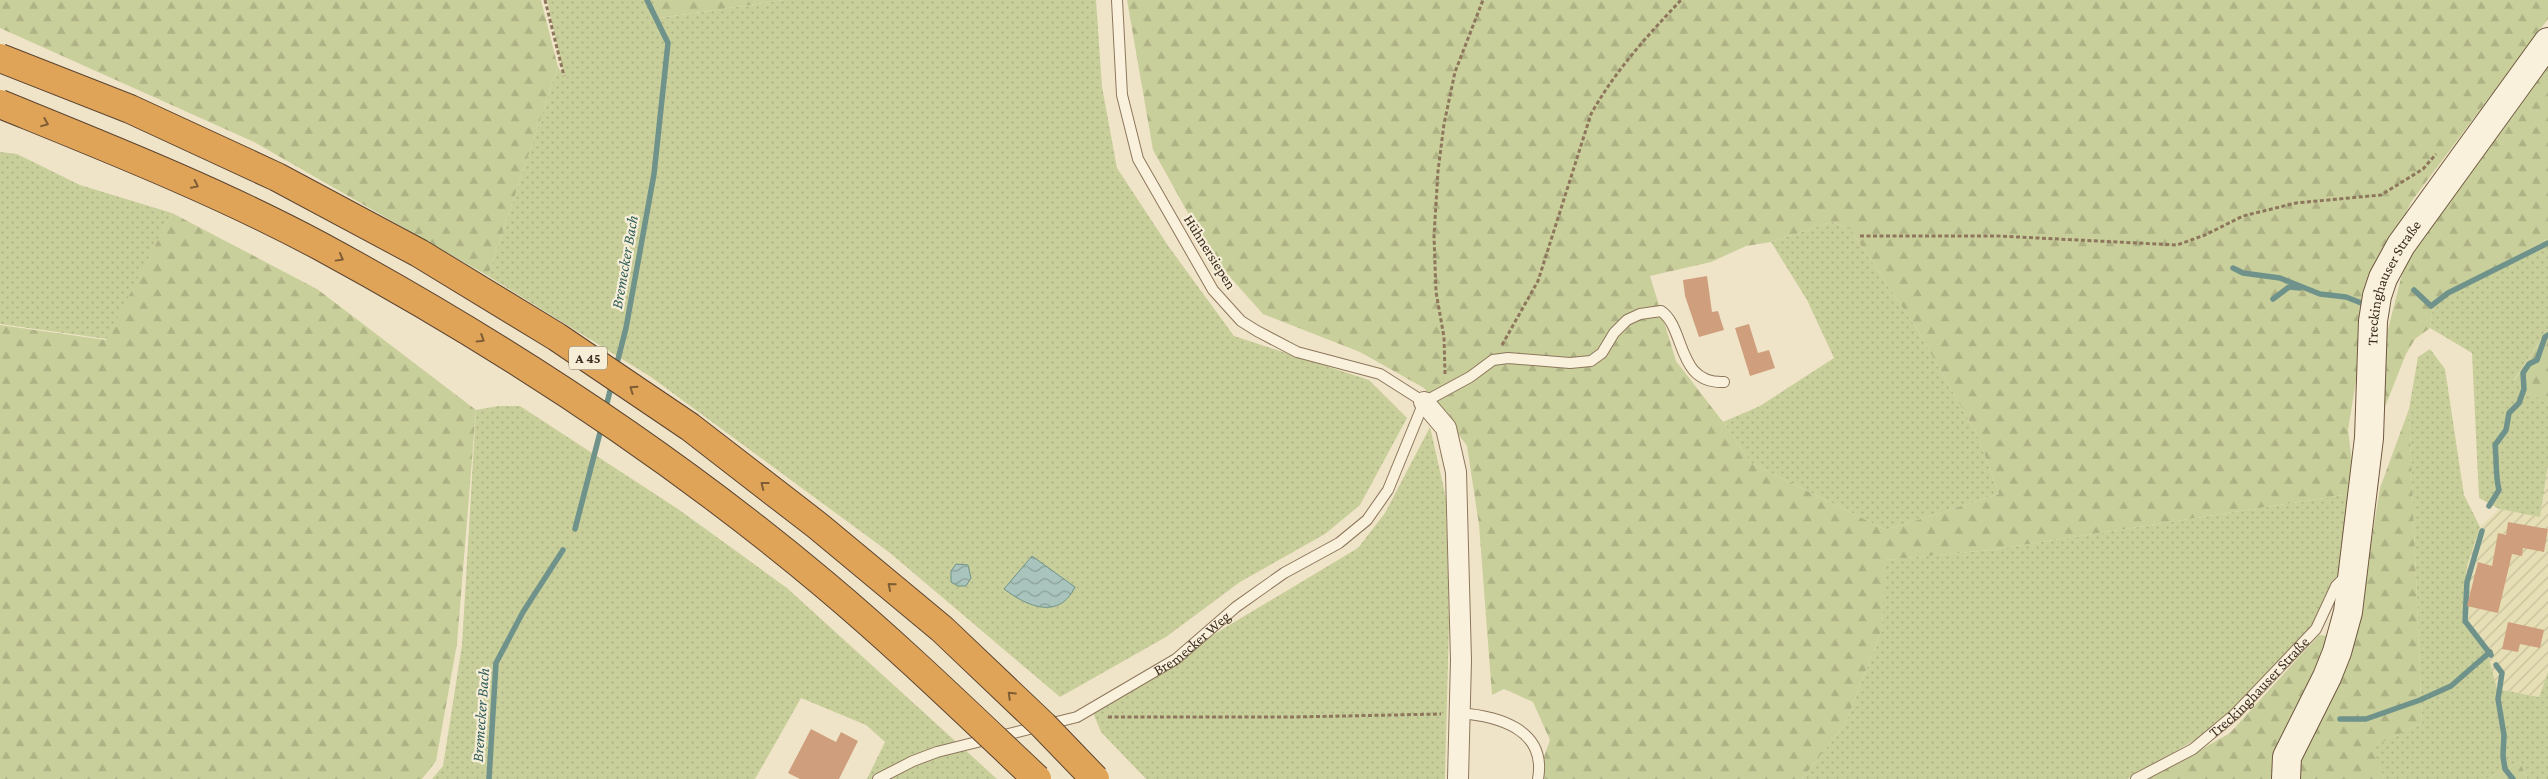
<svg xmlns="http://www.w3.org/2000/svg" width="2548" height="779" viewBox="0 0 2548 779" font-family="'Crimson Pro',serif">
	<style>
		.farmland { fill: url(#farmland-furrows) }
		.grass { fill: url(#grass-dots) }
		.forest { fill: url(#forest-firs); fill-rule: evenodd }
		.water { fill: url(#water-waves); stroke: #6f938a }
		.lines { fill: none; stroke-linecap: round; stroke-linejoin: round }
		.stream { stroke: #6f938a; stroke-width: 5.5 }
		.building { fill: #cf9f7d }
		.lane-casing { stroke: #8d765c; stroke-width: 12 }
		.street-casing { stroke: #8d765c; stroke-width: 22 }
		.secondary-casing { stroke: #6f573f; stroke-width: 30 }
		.path { stroke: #8d765c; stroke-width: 3; stroke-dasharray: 4 2.5; stroke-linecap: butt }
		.lane { stroke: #faf1dc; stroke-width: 10 }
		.street { stroke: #faf1dc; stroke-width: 20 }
		.secondary { stroke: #faf1dc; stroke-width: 28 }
		.highway-bridge-casing { stroke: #5b4430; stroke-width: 30; stroke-linecap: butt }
		.highway-bridge { stroke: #e0a458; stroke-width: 28 }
		.oneway { stroke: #7e5d36 }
		.labels { text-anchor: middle; stroke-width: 4.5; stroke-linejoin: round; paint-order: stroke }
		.shield { fill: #f7eed8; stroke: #756857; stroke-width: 1 }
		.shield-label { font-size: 14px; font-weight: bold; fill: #3d2e20 }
		.street-label { font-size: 15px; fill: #3d2e20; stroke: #f7eed8 }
		.water-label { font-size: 16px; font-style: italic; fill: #2f5d5a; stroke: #f7eed8 }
	</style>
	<defs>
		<pattern id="farmland-furrows" width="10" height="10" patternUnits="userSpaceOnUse" patternTransform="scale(1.25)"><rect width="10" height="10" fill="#e6deb5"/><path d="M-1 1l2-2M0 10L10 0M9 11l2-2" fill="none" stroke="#c6bf9b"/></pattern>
		<pattern id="grass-dots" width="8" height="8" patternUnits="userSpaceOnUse" patternTransform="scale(1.25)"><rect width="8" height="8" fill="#c9cf9b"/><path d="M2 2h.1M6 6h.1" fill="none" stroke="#aeb285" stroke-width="1.8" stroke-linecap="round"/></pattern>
		<pattern id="forest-firs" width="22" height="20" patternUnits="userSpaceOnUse" patternTransform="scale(1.25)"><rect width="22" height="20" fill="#c9cf9b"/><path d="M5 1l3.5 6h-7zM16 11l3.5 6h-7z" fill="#aeb285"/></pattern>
		<pattern id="water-waves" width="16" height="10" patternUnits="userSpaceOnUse" patternTransform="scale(1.25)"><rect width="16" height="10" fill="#a9c4bc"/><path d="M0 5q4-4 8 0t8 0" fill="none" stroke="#8ba098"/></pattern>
	</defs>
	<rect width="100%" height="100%" fill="#f0e4c8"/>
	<!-- farmland -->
	<path class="farmland" d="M 2548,465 L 2548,672 L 2539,697 L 2497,689 L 2488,655 L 2462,621 L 2467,566 L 2480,527 L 2499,509 L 2540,517 Z"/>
	<!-- grass -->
	<g class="grass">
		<path d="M 547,0 L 654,0 L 660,18 L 784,0 L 1096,0 L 1102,87 L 1117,168 L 1169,247 L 1234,336 L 1369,380 L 1407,418 L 1360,505 L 1325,534 L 1240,582 L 1166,637 L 1060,697 L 890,553 L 651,377 L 488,276 L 558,67 L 564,76 Z"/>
		<path d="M 0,152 L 17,154 L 80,185 L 172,213 L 107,339 L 0,324 Z"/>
		<path d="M 1832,222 L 1850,229 L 1915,326 L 1977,434 L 1999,494 L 1886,530 L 1751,463 L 1723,422 L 1760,406 L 1834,358 L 1807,300 L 1771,242 Z"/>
		<path d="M 2548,239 L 2548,329 L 2514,380 L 2548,405 L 2548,465 L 2540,517 L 2499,509 L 2479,498 L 2472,353 L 2430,328 L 2434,299 Z"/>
		<path d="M 2430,349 L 2445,369 L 2464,495 L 2480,527 L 2467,566 L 2462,621 L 2488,655 L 2497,689 L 2539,697 L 2548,672 L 2548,779 L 2527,779 L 2520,762 L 2487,779 L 2384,779 L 2371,747 L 2422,723 L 2409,409 L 2418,357 Z"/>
		<path d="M 498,406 L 520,406 L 678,509 L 787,588 L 997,779 L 867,779 L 885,742 L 866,725 L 801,698 L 755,779 L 432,779 L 443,766 L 462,645 L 476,410 Z"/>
		<path d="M 1430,427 L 1446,498 L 1449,623 L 1445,779 L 1146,779 L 1101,732 L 1091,708 L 1358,548 L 1385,513 Z"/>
		<path d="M 2356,493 L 2340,570 L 2310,629 L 2216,728 L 2127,779 L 1802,779 L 1845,724 L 1882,629 L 1884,560 L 1990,550 Z"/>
	</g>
	<!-- forest -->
	<g class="forest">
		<path d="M 0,0 L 541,0 L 558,67 L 488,276 L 254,142 L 0,28 Z"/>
		<path d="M 654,0 L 784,0 L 659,18 Z"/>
		<path d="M 1127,0 L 2548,0 L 2548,19 L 2411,202 L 2371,288 L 2348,430 L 2356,493 L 1990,550 L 1885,560 L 1882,629 L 1845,724 L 1802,779 L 1536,779 L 1550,740 L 1533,702 L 1504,689 L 1492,695 L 1479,525 L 1467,446 L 1424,388 L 1360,352 L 1263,314 L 1213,258 L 1153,150 ZM 1832,222 L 1850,229 L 1915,326 L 1977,434 L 1999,494 L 1886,530 L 1751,463 L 1723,422 L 1676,361 L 1650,276 L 1711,262 L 1746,246 L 1771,242 Z"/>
		<path d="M 2548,61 L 2548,239 L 2434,299 L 2430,328 L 2415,339 L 2406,354 L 2381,417 L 2386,337 L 2408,251 Z"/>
		<path d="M 172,213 L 317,289 L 476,410 L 457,644 L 436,761 L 422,779 L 0,779 L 0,325 L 106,340 Z"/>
		<path d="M 2548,329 L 2548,405 L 2514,381 Z"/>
		<path d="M 2409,409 L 2422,723 L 2372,747 L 2384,779 L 2149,779 L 2230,733 L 2319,635 L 2351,638 L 2363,592 L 2380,488 Z"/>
		<path d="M 2520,762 L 2527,779 L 2487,779 Z"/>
	</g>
	<!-- water -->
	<g class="water">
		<path d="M 1032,556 L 1075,587 C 1059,620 1028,607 1004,589 Z"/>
		<path d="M 956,564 L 968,565 L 971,578 L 966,586 L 958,586 L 951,582 L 951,571 Z"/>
	</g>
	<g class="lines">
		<!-- stream -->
		<g class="stream">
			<path d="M 2233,268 L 2243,273 L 2280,278 L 2320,294 L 2346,297 L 2369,306"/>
			<path d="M 2414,290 L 2431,306 L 2448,293 L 2548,243"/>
			<path d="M 2273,299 L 2289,287 L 2300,288"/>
			<path d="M 616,367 L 626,328 L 654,174 L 668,43 L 647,0"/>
			<path d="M 605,411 L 612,383"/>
			<path d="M 2489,506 L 2499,490 C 2495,474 2497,461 2495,445 L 2506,430 L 2509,413 L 2519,403 L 2524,389 L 2523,373 L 2529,364 L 2537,360 L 2545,337 L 2548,335"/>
			<path d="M 575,529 L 602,425"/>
			<path d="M 2482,531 L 2467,582 L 2465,621 L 2491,655"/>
			<path d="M 2496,665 L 2502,673 L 2498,699 L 2504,735 L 2503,756 L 2505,769 L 2513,779"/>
			<path d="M 2340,719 L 2366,719 L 2420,700 L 2451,686 L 2490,652"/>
			<path d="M 489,779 L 496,663 L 523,612 L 563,550"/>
		</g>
	</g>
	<!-- building -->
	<g class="building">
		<path d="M 1707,276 L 1712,312 L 1718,311 L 1724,330 L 1699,337 L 1685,296 L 1683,280 Z"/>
		<path d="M 1749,324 L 1758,353 L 1769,350 L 1775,368 L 1750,376 L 1735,328 Z"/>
		<path d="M 2508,522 L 2548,529 L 2544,552 L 2523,548 L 2522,556 L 2512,554 L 2498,613 L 2467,606 L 2478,562 L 2492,566 L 2498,533 L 2506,535 Z"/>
		<path d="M 2508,622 L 2544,630 L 2540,648 L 2520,644 L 2518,652 L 2502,649 Z"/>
		<path d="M 811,729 L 836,742 L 841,732 L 858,741 L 839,779 L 800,779 L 788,773 Z"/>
	</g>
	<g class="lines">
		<defs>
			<g id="lane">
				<path d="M 1117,0 L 1122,95 L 1138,159 L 1213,290 L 1241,321 L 1257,331 L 1297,352 L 1380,374 L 1424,402"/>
				<path d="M 1459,713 C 1498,716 1547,729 1538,779"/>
				<path id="s1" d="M 878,779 L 913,761 L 937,752 L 1077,717 L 1176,659 L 1236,607 L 1284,573 L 1339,543 L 1367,520 L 1388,490 L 1424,402 L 1470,377 L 1493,360 L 1508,358 L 1570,363 L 1591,361 L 1602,353 L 1614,333 L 1627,320 L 1640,314 L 1661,311 C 1686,328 1676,384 1724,382"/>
				<path id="s2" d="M 2136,779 L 2193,749 L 2235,714 L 2316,629 L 2336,586 L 2347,575"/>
			</g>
			<path id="street" d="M 1424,402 L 1446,428 L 1456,472 L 1461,660 L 1458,779"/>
			<g id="secondary">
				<path id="s3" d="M 2286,779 L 2287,757 L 2327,677 L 2337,652 L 2348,612 L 2369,438 L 2373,321 L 2377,296 L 2383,278 L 2401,245 L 2548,42"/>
			</g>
		</defs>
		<!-- lane casing -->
		<use href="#lane" class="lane-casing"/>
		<!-- street casing -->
		<use href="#street" class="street-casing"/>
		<!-- secondary casing -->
		<use href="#secondary" class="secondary-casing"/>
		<!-- path -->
		<g class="path">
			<path d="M 545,0 L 564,76"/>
			<path d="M 1860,236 L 1998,236 L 2177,245 L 2205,235 L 2243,216 L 2296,203 L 2381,195 L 2423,169 L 2436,154"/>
			<path d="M 1502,345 L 1538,281 L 1591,114 C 1615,71 1647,36 1681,0"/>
			<path d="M 1445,374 L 1444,337 L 1436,292 L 1434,236 L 1438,171 L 1444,124 L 1455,72 L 1483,0"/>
			<path d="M 1108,717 L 1294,717 L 1441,714"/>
		</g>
		<!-- lane -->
		<use href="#lane" class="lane"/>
		<!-- street -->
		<use href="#street" class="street"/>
		<!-- secondary -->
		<use href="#secondary" class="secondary"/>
		<defs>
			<g id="highway-bridge">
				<path d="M 0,58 L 130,109 L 277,177 L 419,253 L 557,337 L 690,427 L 818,526 L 942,629 L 1043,725 L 1095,779"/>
				<path d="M 0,104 C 108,148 217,191 320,246 C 499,343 669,454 824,584 C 898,646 967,713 1037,779"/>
			</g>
		</defs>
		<!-- highway-bridge casing -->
		<use href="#highway-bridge" class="highway-bridge-casing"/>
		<!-- highway-bridge -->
		<use href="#highway-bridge" class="highway-bridge"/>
	</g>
	<!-- one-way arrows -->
	<defs><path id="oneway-chevron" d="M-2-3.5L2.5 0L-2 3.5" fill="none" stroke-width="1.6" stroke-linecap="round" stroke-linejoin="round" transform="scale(1.25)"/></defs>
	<g class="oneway">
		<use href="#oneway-chevron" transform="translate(45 123) rotate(22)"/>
		<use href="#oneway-chevron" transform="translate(195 185) rotate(26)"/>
		<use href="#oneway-chevron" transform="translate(340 258) rotate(29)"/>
		<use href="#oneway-chevron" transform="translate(481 339) rotate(32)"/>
		<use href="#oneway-chevron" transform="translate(633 389) rotate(-146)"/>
		<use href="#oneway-chevron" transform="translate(764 485) rotate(-142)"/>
		<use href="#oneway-chevron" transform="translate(891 586) rotate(-140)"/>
		<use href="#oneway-chevron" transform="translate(1011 695) rotate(-136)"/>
	</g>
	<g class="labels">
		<!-- shield labels -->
		<rect class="shield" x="569" y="346.5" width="38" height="23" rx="4"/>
		<g class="shield-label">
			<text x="588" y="363">A 45</text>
		</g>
		<!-- street labels -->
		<g class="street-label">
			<text transform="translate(1210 252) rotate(58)" y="5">Hühnersiepen</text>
			<text dy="5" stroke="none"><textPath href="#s3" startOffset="515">Treckinghauser Straße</textPath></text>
			<text dy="5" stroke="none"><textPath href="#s1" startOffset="346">Bremecker Weg</textPath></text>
			<text dy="5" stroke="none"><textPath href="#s2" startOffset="155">Treckinghauser Straße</textPath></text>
		</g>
		<!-- water labels -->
		<g class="water-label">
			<text transform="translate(624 262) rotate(-80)" y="6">Bremecker Bach</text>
			<text transform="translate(480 715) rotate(-86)" y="6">Bremecker Bach</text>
		</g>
	</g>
</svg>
